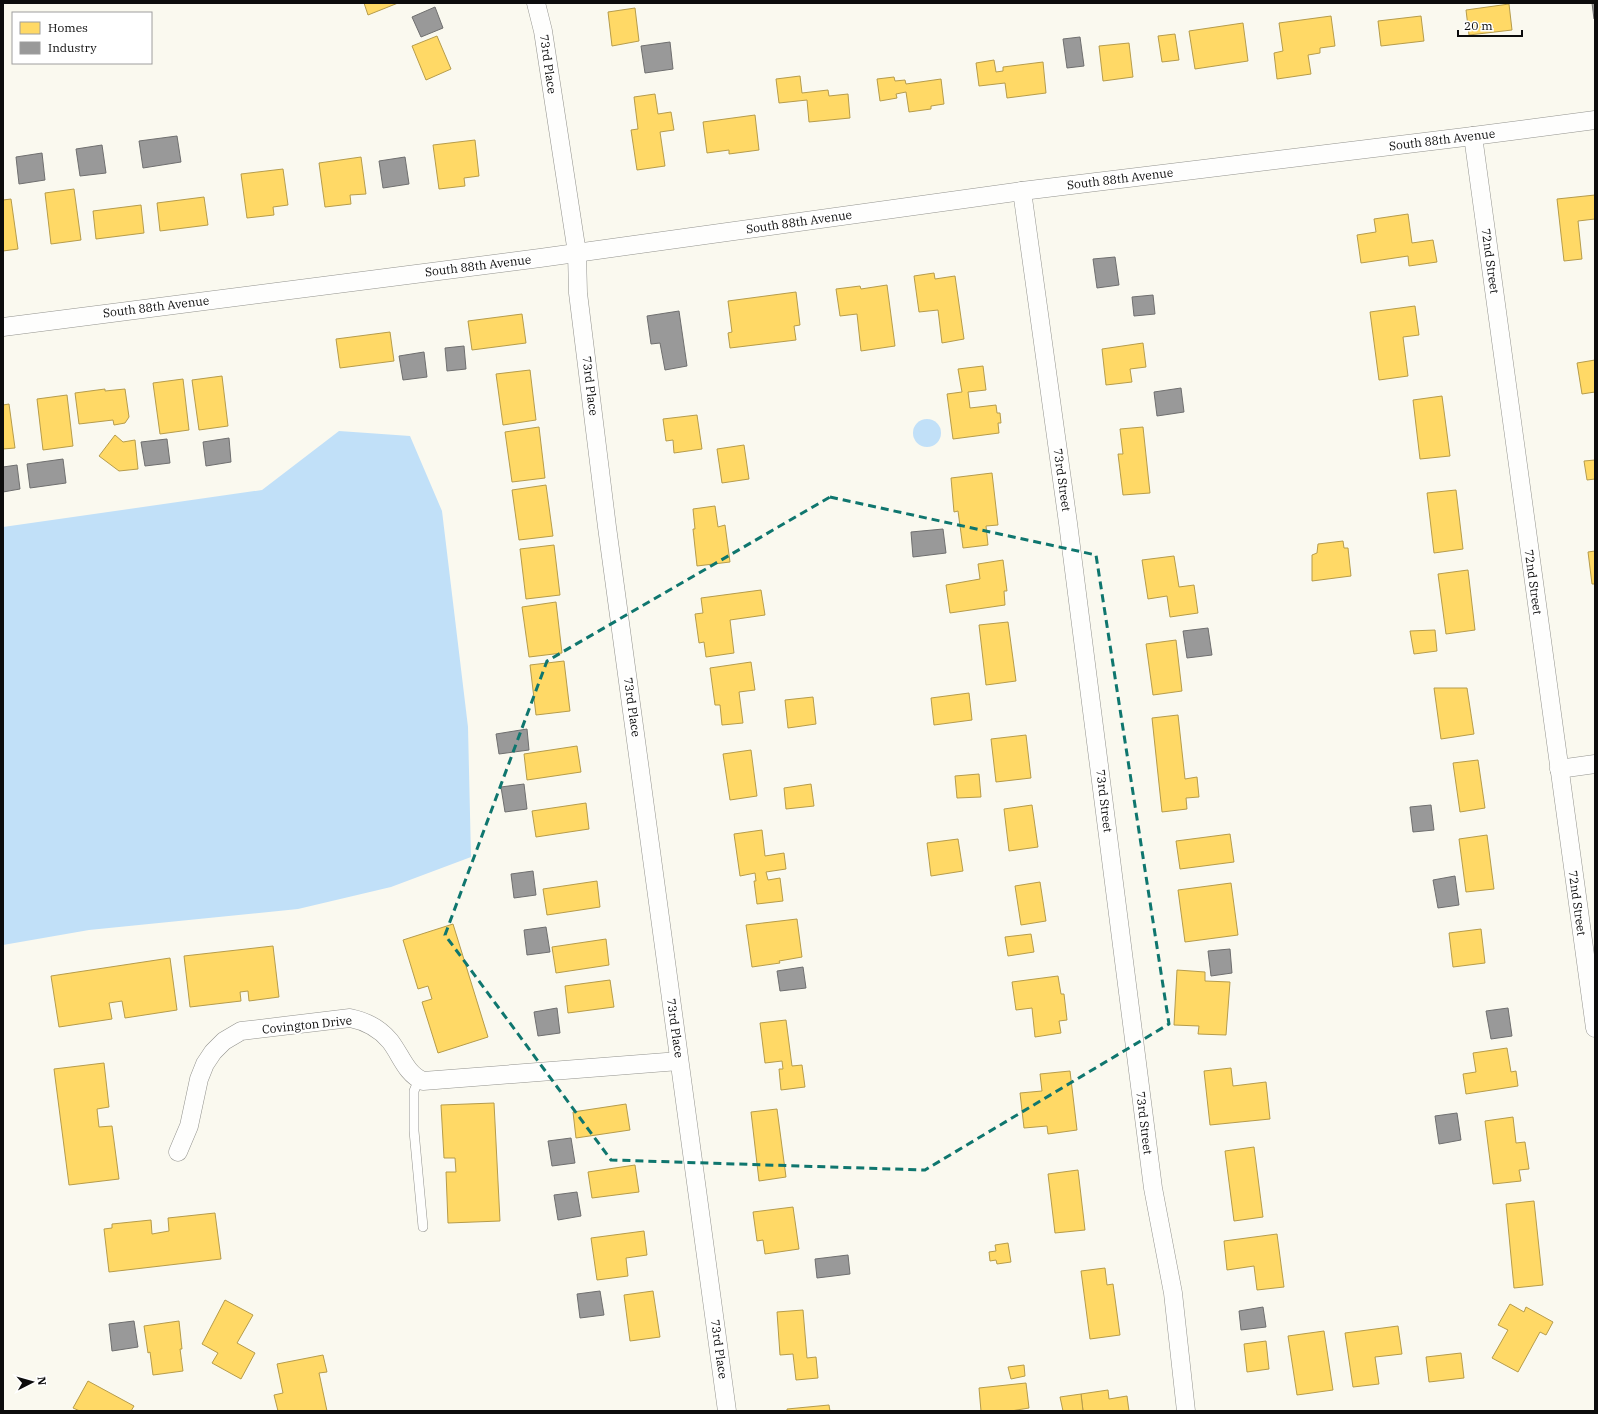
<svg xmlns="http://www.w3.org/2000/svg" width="1598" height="1414" viewBox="0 0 1598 1414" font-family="'IBM Plex Serif',serif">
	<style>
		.water { fill: #c1e0f8 }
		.homes { fill: #ffd966; stroke: #b69c4b }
		.industry { fill: #999; stroke: #6f6f6f }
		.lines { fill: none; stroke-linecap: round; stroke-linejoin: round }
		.service-casing { stroke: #93938e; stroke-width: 10 }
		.minor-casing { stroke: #93938e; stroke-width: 19 }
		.service { stroke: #fefefd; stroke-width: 9 }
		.minor { stroke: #fefefd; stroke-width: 18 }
		.marked { fill: none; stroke: #0f766e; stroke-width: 3; stroke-dasharray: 8 5; stroke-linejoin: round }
		.labels { text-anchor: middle; stroke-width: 4; stroke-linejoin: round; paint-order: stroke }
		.street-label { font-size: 12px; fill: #0c0c0c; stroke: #fff }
	</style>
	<rect width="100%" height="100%" fill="#faf9ef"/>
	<!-- water -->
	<g class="water">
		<circle cx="927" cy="433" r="14"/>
		<path d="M 339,431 L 410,436 L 442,511 L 468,727 L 471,857 L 391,887 L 298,909 L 89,930 L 3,945 L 3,527 L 262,490 Z"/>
	</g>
	<!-- homes -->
	<g class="homes">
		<path d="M 364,3 L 398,3 L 368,15 Z"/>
		<path d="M 1509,4 L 1512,30 L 1469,35 L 1466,10 Z"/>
		<path d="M 635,8 L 639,41 L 612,46 L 608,12 Z"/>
		<path d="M 1331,16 L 1335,46 L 1320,48 L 1320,53 L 1308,55 L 1311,74 L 1277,79 L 1274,53 L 1283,51 L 1279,23 Z"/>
		<path d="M 1421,16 L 1424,41 L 1381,46 L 1378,21 Z"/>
		<path d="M 1243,23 L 1248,61 L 1195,69 L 1189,31 Z"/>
		<path d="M 1175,34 L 1179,60 L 1162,62 L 1158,36 Z"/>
		<path d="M 437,36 L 451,69 L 426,80 L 412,46 Z"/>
		<path d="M 1129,43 L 1133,77 L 1103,81 L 1099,46 Z"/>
		<path d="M 994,60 L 996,72 L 1003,71 L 1003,67 L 1043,62 L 1046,93 L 1007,98 L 1005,83 L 979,86 L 976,63 Z"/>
		<path d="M 800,76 L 802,93 L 828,90 L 829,96 L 848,94 L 850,118 L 809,122 L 807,100 L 779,103 L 776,79 Z"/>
		<path d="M 894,77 L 895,81 L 905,80 L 906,84 L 941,79 L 944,104 L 931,106 L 931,109 L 909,112 L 906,92 L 896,94 L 897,98 L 880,101 L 877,79 Z"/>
		<path d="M 655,94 L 658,114 L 671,112 L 674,130 L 660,132 L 665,166 L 637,170 L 631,130 L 638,129 L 634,97 Z"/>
		<path d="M 755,115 L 759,150 L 729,154 L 729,150 L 707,153 L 703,122 Z"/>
		<path d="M 475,140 L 479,176 L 464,178 L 465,186 L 439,189 L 433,145 Z"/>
		<path d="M 361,157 L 366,194 L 350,195 L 351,204 L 325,207 L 319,163 Z"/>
		<path d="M 283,169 L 288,205 L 273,207 L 274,215 L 247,218 L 241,174 Z"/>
		<path d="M 74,189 L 81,240 L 51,244 L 45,193 Z"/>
		<path d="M 1595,195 L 1595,219 L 1578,221 L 1582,259 L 1564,261 L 1557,199 Z"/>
		<path d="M 204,197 L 208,225 L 160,231 L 157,203 Z"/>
		<path d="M 11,199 L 18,249 L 3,251 L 3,200 Z"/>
		<path d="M 141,205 L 144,233 L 96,239 L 93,211 Z"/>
		<path d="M 1408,214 L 1412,243 L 1433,240 L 1437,262 L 1409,266 L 1408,256 L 1361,263 L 1357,235 L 1376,232 L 1374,219 Z"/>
		<path d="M 934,273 L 935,279 L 955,276 L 964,339 L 942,343 L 938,310 L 919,312 L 914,276 Z"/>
		<path d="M 887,285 L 895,346 L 861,351 L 857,314 L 840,316 L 836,289 L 860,286 L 861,289 Z"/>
		<path d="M 796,292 L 800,325 L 794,326 L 796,340 L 730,348 L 728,333 L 732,332 L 728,301 Z"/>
		<path d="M 1415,306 L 1419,335 L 1403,337 L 1408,376 L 1379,380 L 1370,312 Z"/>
		<path d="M 522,314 L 526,343 L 472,350 L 468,321 Z"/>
		<path d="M 390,332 L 394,361 L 340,368 L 336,339 Z"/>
		<path d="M 1143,343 L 1146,367 L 1130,369 L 1132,382 L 1106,385 L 1102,349 Z"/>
		<path d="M 1595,360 L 1595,392 L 1582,394 L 1577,363 Z"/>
		<path d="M 983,366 L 986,390 L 968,392 L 970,408 L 996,405 L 997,413 L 1000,413 L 1001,423 L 998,423 L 999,433 L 953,439 L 947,394 L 962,392 L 958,369 Z"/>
		<path d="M 530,370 L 536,420 L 503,425 L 496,374 Z"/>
		<path d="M 222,376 L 228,426 L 199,430 L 192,380 Z"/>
		<path d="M 183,379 L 189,430 L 160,434 L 153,383 Z"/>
		<path d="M 105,389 L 105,391 L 125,389 L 129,417 L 125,423 L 114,425 L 113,420 L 79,424 L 75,393 Z"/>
		<path d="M 67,395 L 73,446 L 43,450 L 37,399 Z"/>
		<path d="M 1442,396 L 1450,456 L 1420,459 L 1413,400 Z"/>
		<path d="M 9,404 L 15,448 L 3,449 L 3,405 Z"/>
		<path d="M 697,415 L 702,449 L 674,453 L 673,440 L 666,441 L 663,419 Z"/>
		<path d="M 539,427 L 545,478 L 512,482 L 505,432 Z"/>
		<path d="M 1143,427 L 1150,493 L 1123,495 L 1118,454 L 1123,454 L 1120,429 Z"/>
		<path d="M 115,435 L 123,442 L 135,440 L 138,469 L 119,471 L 99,456 Z"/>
		<path d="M 744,445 L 749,479 L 722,483 L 717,449 Z"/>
		<path d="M 1595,460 L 1595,479 L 1587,480 L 1584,461 Z"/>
		<path d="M 992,473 L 998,525 L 986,526 L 988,545 L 963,548 L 958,511 L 954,512 L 951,478 Z"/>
		<path d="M 546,485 L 553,536 L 519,540 L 512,490 Z"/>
		<path d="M 1456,490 L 1463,549 L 1434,553 L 1427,493 Z"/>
		<path d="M 715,506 L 718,527 L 725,525 L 730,562 L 697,566 L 693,529 L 695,529 L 693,509 Z"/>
		<path d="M 1343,541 L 1344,548 L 1348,548 L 1351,576 L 1312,581 L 1312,555 L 1317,553 L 1318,544 Z"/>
		<path d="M 554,545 L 560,595 L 526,599 L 520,549 Z"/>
		<path d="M 1595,551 L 1595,584 L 1592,584 L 1588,552 Z"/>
		<path d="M 1174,556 L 1179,587 L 1194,585 L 1198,613 L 1170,617 L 1167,596 L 1148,599 L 1142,560 Z"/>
		<path d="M 1003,560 L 1007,591 L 1004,591 L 1005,605 L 950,613 L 946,585 L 980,579 L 978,564 Z"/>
		<path d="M 1468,570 L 1475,630 L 1446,634 L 1438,574 Z"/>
		<path d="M 761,590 L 765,615 L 730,620 L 734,653 L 706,657 L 704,642 L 699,643 L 695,614 L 703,613 L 701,598 Z"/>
		<path d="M 556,602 L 562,653 L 529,657 L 522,607 Z"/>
		<path d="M 1008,622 L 1016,681 L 986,685 L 979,625 Z"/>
		<path d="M 1435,630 L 1437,651 L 1414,654 L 1410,631 Z"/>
		<path d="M 1176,640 L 1182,691 L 1153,695 L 1146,644 Z"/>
		<path d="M 564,661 L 570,711 L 536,715 L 530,665 Z"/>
		<path d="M 751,662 L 755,690 L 739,692 L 743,723 L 722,725 L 720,705 L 715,705 L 710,668 Z"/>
		<path d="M 1434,688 L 1467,688 L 1474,734 L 1441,739 Z"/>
		<path d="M 969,693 L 972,720 L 934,725 L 931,698 Z"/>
		<path d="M 813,697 L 816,724 L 788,728 L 785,700 Z"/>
		<path d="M 1178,715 L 1185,779 L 1197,777 L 1199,797 L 1186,798 L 1187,809 L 1162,812 L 1152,718 Z"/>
		<path d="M 1026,735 L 1031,778 L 996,782 L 991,739 Z"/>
		<path d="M 577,746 L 581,772 L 527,780 L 524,754 Z"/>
		<path d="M 751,750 L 757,796 L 730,800 L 723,754 Z"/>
		<path d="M 1478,760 L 1485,808 L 1460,812 L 1453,763 Z"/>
		<path d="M 979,774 L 981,797 L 957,798 L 955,776 Z"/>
		<path d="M 811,784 L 814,806 L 786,809 L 784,788 Z"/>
		<path d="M 586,803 L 589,829 L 536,837 L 532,811 Z"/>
		<path d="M 1032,805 L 1038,847 L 1009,851 L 1004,809 Z"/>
		<path d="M 762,830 L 765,856 L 784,853 L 786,869 L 766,872 L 768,880 L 780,878 L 783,901 L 757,904 L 754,881 L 756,881 L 755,873 L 740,876 L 734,834 Z"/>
		<path d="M 1230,834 L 1234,862 L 1180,869 L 1176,841 Z"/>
		<path d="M 1487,835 L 1494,889 L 1466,892 L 1459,839 Z"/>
		<path d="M 958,839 L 963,871 L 931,876 L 927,843 Z"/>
		<path d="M 597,881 L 600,907 L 547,915 L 543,889 Z"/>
		<path d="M 1040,882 L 1046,921 L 1021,925 L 1015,886 Z"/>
		<path d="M 1231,883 L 1238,935 L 1185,942 L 1178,890 Z"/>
		<path d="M 797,919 L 802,957 L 779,961 L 780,963 L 752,967 L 746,925 Z"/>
		<path d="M 453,924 L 488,1037 L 438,1053 L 422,1002 L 432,999 L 428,986 L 418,989 L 403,940 Z"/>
		<path d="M 1481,929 L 1485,963 L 1453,967 L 1449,933 Z"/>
		<path d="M 1031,934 L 1034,952 L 1008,956 L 1005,937 Z"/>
		<path d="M 606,939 L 609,965 L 556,973 L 552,947 Z"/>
		<path d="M 273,946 L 279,997 L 249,1001 L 248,991 L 240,992 L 241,1001 L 190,1007 L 184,956 Z"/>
		<path d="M 170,958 L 177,1010 L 125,1018 L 122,1001 L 109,1003 L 112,1019 L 59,1027 L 51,976 Z"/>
		<path d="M 1177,970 L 1205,972 L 1205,981 L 1230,982 L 1226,1035 L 1198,1034 L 1199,1026 L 1174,1025 Z"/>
		<path d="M 1058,976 L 1061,994 L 1064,994 L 1067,1020 L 1059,1021 L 1061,1033 L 1035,1037 L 1032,1008 L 1016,1010 L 1012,982 Z"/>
		<path d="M 610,980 L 614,1007 L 568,1013 L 565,986 Z"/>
		<path d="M 786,1020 L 792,1066 L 802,1065 L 805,1087 L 781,1090 L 779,1069 L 783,1069 L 782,1061 L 765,1063 L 760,1023 Z"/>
		<path d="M 1507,1048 L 1511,1072 L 1516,1071 L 1518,1086 L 1466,1094 L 1463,1074 L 1476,1072 L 1473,1053 Z"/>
		<path d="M 104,1063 L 109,1107 L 97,1109 L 99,1127 L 112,1126 L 119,1179 L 69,1185 L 54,1069 Z"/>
		<path d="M 1231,1068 L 1233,1086 L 1266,1082 L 1270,1119 L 1210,1125 L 1204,1071 Z"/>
		<path d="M 1070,1071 L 1077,1130 L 1048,1134 L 1047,1126 L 1024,1128 L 1020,1093 L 1042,1091 L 1040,1074 Z"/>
		<path d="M 494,1103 L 500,1221 L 448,1223 L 446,1172 L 456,1172 L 455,1158 L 444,1158 L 441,1105 Z"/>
		<path d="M 626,1104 L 630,1130 L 576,1138 L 573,1112 Z"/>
		<path d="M 777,1109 L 786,1177 L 759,1181 L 751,1112 Z"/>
		<path d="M 1513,1117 L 1516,1143 L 1525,1142 L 1529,1169 L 1519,1170 L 1521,1181 L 1493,1184 L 1485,1121 Z"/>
		<path d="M 1254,1147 L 1263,1217 L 1234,1221 L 1225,1151 Z"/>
		<path d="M 635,1165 L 639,1192 L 592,1198 L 588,1172 Z"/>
		<path d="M 1078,1170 L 1085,1230 L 1055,1233 L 1048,1174 Z"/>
		<path d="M 1534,1201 L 1543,1285 L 1514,1288 L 1506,1204 Z"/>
		<path d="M 793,1207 L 799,1249 L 765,1254 L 763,1240 L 757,1241 L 753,1212 Z"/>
		<path d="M 215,1213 L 221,1259 L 109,1272 L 104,1229 L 112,1228 L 112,1224 L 151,1220 L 152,1234 L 169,1231 L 168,1218 Z"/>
		<path d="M 644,1231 L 647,1255 L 626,1258 L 628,1276 L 597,1280 L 591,1238 Z"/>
		<path d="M 1277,1234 L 1284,1287 L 1257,1290 L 1254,1266 L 1227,1270 L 1224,1241 Z"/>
		<path d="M 1008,1243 L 1011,1262 L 997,1264 L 996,1260 L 990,1261 L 989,1252 L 996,1251 L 995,1245 Z"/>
		<path d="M 1105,1268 L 1107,1285 L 1113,1284 L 1120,1335 L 1090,1339 L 1081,1271 Z"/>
		<path d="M 653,1291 L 660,1337 L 630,1341 L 624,1295 Z"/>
		<path d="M 225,1300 L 253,1315 L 237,1343 L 255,1353 L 241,1379 L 212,1363 L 218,1353 L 202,1344 Z"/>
		<path d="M 1510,1304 L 1524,1312 L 1526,1307 L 1553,1322 L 1546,1335 L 1540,1332 L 1518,1372 L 1492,1358 L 1508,1330 L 1498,1325 Z"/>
		<path d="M 803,1310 L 807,1358 L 816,1357 L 818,1378 L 796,1380 L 793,1354 L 780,1355 L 777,1312 Z"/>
		<path d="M 179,1321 L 182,1349 L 180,1349 L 183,1371 L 153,1375 L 150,1352 L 148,1353 L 144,1326 Z"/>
		<path d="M 1398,1326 L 1402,1354 L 1375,1357 L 1379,1384 L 1353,1387 L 1345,1333 Z"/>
		<path d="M 1324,1331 L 1333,1390 L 1297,1395 L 1288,1336 Z"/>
		<path d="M 1266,1341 L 1269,1369 L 1247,1372 L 1244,1344 Z"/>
		<path d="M 1461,1353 L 1464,1378 L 1429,1382 L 1426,1357 Z"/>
		<path d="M 323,1355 L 327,1372 L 319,1373 L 327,1411 L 278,1411 L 274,1395 L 283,1393 L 277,1364 Z"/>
		<path d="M 1024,1365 L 1025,1376 L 1011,1379 L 1008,1367 Z"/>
		<path d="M 88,1381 L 134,1406 L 131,1411 L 80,1411 L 73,1408 Z"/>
		<path d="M 1026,1383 L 1029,1408 L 1011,1411 L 981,1411 L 979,1388 Z"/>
		<path d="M 1108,1390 L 1109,1399 L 1127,1396 L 1129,1411 L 1083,1411 L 1081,1394 Z"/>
		<path d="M 1081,1394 L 1083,1411 L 1063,1411 L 1060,1397 Z"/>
		<path d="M 829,1405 L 830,1411 L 787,1411 L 787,1409 Z"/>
	</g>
	<!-- industry -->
	<g class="industry">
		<path d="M 1592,3 L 1595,3 L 1595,19 L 1594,19 Z"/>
		<path d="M 435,7 L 443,28 L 421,37 L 412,17 Z"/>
		<path d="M 1080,37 L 1084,66 L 1067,68 L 1063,39 Z"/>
		<path d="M 670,42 L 673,69 L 645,73 L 641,46 Z"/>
		<path d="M 177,136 L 181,162 L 143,168 L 139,141 Z"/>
		<path d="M 102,145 L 106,173 L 80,176 L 76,149 Z"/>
		<path d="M 42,153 L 45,180 L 19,184 L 16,157 Z"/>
		<path d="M 405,157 L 409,184 L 383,188 L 379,161 Z"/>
		<path d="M 1115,257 L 1119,285 L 1097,288 L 1093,259 Z"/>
		<path d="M 1153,295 L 1155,314 L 1134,316 L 1132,297 Z"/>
		<path d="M 679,311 L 687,366 L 665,370 L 660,343 L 651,344 L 647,316 Z"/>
		<path d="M 464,346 L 466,369 L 447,371 L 445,348 Z"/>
		<path d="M 424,352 L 427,377 L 403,380 L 399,356 Z"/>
		<path d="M 1181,388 L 1184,412 L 1157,416 L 1154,392 Z"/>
		<path d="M 229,438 L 231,462 L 206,466 L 203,442 Z"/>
		<path d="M 167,439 L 170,463 L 145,466 L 141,442 Z"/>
		<path d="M 63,459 L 66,483 L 30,488 L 27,464 Z"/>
		<path d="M 17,465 L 20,489 L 3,492 L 3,467 Z"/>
		<path d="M 943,529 L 946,553 L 913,557 L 911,532 Z"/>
		<path d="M 1208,628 L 1212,655 L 1187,658 L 1183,631 Z"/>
		<path d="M 527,729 L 529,750 L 499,754 L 496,734 Z"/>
		<path d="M 524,784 L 527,809 L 505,812 L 501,787 Z"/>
		<path d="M 1431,805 L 1434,830 L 1413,832 L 1410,807 Z"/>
		<path d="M 533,871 L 536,895 L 514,898 L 511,874 Z"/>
		<path d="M 1455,876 L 1459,905 L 1438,908 L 1433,880 Z"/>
		<path d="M 546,927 L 550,952 L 527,955 L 524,930 Z"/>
		<path d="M 1230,949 L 1232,973 L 1211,976 L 1208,951 Z"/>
		<path d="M 803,967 L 806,988 L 780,991 L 777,971 Z"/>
		<path d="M 557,1008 L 560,1033 L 538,1036 L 534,1012 Z"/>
		<path d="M 1508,1008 L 1512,1036 L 1491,1039 L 1486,1011 Z"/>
		<path d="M 1457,1113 L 1461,1140 L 1439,1144 L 1435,1116 Z"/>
		<path d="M 571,1138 L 575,1163 L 552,1166 L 548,1141 Z"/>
		<path d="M 577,1192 L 581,1216 L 558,1220 L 554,1195 Z"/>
		<path d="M 848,1255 L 850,1274 L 817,1278 L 815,1259 Z"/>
		<path d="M 600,1291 L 604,1315 L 580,1318 L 577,1294 Z"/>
		<path d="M 1263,1307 L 1266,1327 L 1241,1330 L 1239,1311 Z"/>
		<path d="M 134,1321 L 138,1347 L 112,1351 L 109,1324 Z"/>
	</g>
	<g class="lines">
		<defs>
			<path id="service" d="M 419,1079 L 414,1091 L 414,1131 L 423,1227"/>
			<g id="minor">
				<path d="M 536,3 L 543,31 L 577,253 L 578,293 L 607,527 L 727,1411"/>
				<path d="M 1473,136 L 1595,1028"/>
				<path d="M 1022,191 L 1068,523 L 1153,1188 L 1173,1293 L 1186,1411"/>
				<path d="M 3,327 L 540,258 L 1022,191 L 1473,136 L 1595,120"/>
				<path d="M 1559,769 L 1595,764"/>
				<path d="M 178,1152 L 189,1126 L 199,1079 L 205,1064 L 213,1052 L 224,1041 L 241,1031 L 350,1018 C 365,1021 380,1029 390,1041 C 401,1055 406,1074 423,1081 L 679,1061"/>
			</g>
		</defs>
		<!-- service casing -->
		<use href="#service" class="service-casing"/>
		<!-- minor casing -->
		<use href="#minor" class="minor-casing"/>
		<!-- service -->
		<use href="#service" class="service"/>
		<!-- minor -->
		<use href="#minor" class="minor"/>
	</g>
	<!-- marked area -->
	<path class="marked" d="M 830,497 L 1096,555 L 1169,1024 L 925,1170 L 611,1160 L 445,935 L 547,661 Z"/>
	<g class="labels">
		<!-- street labels -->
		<g class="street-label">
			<text transform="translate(548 64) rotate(82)" y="4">73rd Place</text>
			<text transform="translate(1442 140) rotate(-7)" y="4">South 88th Avenue</text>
			<text transform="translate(1120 179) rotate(-7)" y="4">South 88th Avenue</text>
			<text transform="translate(799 222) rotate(-8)" y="4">South 88th Avenue</text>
			<text transform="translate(1490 261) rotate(82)" y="4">72nd Street</text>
			<text transform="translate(478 266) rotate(-7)" y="4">South 88th Avenue</text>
			<text transform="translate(156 307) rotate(-7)" y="4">South 88th Avenue</text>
			<text transform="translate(590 386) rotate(83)" y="4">73rd Place</text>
			<text transform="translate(1062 480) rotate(82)" y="4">73rd Street</text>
			<text transform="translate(1533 582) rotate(82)" y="4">72nd Street</text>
			<text transform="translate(632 707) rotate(82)" y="4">73rd Place</text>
			<text transform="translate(1104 801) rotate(83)" y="4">73rd Street</text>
			<text transform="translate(1577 903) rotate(82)" y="4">72nd Street</text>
			<text transform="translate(307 1025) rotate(-6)" y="4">Covington Drive</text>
			<text transform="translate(675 1028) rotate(82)" y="4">73rd Place</text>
			<text transform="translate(1144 1123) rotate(83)" y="4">73rd Street</text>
			<text transform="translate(719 1349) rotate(82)" y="4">73rd Place</text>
		</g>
	</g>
	<!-- border -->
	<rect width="1598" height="1414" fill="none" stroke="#0c0c0c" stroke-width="8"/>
	<!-- legend -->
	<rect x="12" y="12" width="140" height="52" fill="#ffffff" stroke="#9e9e9e"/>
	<rect x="20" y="22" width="20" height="12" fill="#ffd966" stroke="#9e9e9e"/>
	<text x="48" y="32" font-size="12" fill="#0c0c0c">Homes</text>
	<rect x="20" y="42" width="20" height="12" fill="#999999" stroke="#9e9e9e"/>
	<text x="48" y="52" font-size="12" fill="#0c0c0c">Industry</text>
	<!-- north arrow -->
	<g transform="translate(32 1382) rotate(84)" stroke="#ffffff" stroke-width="3" paint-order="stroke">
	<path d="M0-3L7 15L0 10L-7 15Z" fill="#0c0c0c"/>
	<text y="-6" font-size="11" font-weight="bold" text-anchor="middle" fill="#0c0c0c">N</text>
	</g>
	<!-- scale -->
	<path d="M1458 30v6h64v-6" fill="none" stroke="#0c0c0c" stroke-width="2"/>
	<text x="1464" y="30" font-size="12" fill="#0c0c0c" stroke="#ffffff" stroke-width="3" paint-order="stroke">20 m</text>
</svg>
